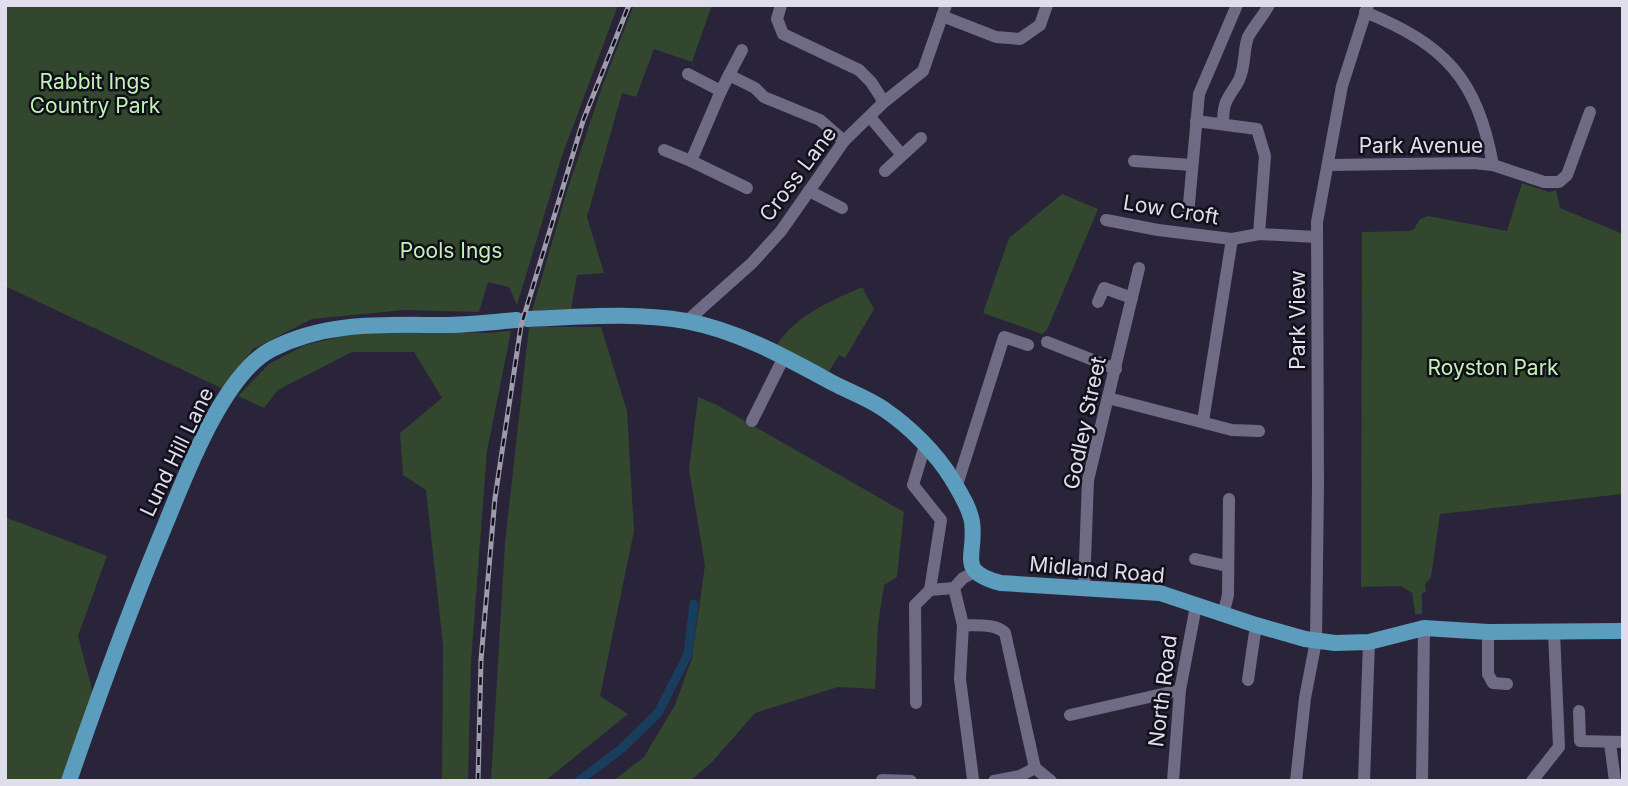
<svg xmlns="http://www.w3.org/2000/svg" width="1628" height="786" viewBox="0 0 1628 786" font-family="Inter,sans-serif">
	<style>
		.green { fill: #32472d }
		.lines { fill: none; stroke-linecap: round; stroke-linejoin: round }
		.canal { stroke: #193e5d; stroke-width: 9 }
		.minor { stroke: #706b84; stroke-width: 12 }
		.major { stroke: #5c9cbc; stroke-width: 16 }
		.rail-casing { stroke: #9e9bac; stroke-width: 5 }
		.rail { stroke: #110f19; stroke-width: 2.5; stroke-dasharray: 8; stroke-linecap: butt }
		.labels { text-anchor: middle; stroke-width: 5; stroke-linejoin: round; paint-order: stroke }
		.park-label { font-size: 21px; fill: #c1f3b3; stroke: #110f19 }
		.street-label { font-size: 21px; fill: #e0deec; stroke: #110f19 }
	</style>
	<rect width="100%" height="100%" fill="#29243a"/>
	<!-- green -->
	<g class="green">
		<path d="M 5,5 L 618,5 L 562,156 L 517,305 L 509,287 L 488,282 L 479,312 L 404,310 L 312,319 L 253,349 L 223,389 L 5,286 Z"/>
		<path d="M 634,5 L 712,5 L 692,62 L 654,49 L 636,97 L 622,93 L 587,217 L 604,273 L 577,275 L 571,309 L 532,311 L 567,191 L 603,84 Z"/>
		<path d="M 1522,183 L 1549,192 L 1556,190 L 1560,208 L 1623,234 L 1623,494 L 1440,514 L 1431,577 L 1425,584 L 1426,592 L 1422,593 L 1422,614 L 1415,614 L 1412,593 L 1401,586 L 1361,587 L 1362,232 L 1409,231 L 1414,229 L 1420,219 L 1428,216 L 1507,231 Z"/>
		<path d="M 1062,194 L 1098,209 L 1047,330 L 1042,334 L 983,313 L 1009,238 Z"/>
		<path d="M 862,287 L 874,309 L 845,358 L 839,355 L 825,378 L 773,351 C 793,316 827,303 862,287 Z"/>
		<path d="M 529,327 L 601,327 L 627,411 L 634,531 L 600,696 L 628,714 L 545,781 L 491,781 L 505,543 Z"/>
		<path d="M 369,330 L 489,333 L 511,331 L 487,451 L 471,661 L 468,781 L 442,781 L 443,645 L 426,490 L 403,475 L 400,433 L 442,398 L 414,352 L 352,352 L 278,390 L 264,408 L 238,396 L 269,364 L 305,345 Z"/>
		<path d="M 698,397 L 717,405 L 904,512 L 897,577 L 884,585 L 878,625 L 875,689 L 838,687 L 755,713 L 712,762 L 690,781 L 613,781 L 644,757 L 675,705 L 692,658 L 705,565 L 689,470 Z"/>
		<path d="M 5,517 L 107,556 L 78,636 L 93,693 L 62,781 L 5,781 Z"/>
	</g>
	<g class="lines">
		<!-- canal -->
		<path class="canal" d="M 579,781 L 621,749 L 658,713 L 688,654 L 694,604"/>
		<!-- minor -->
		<g class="minor">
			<path d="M 781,5 L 777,19 L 783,34 L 859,70 L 871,82 L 884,102"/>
			<path d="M 1365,12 C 1446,45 1477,79 1493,165"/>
			<path d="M 942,16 L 996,37 L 1020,39 L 1040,25 L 1047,5"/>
			<path d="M 688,74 L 721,91 L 729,75 L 755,88 L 764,97 L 820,120 L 844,141"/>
			<path d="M 729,75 L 742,50"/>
			<path d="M 870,117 L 902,155"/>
			<path d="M 1196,121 L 1257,129 L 1265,156 L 1259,234"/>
			<path d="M 1223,124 C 1223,99 1228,100 1239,80 C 1246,65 1243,50 1248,37 C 1254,26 1263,16 1269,5"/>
			<path d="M 664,150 L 691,161 L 747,188"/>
			<path d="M 691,161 L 721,91"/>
			<path d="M 1134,161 L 1192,165"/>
			<path d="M 1328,165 L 1473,163 L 1493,165 L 1544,182 L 1559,182 L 1567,175 L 1590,112"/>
			<path d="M 885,171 L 921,138"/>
			<path d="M 809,191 L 842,208"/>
			<path d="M 1188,215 L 1199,94 L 1237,5"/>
			<path d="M 1106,220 L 1158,230 L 1232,239"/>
			<path d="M 1098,302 L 1104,288 L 1132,298"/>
			<path d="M 687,321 L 752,263 L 781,231 L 844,141 L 884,102 L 923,71 L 946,5"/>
			<path d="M 1047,342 L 1116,369"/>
			<path d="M 1108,398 L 1232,430 L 1259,431"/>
			<path d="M 752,421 L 784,357"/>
			<path d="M 1203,421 L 1232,239 L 1259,234 L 1317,237"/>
			<path d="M 925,445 L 913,485 L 941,520 L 930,590"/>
			<path d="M 956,488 L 1004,337 L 1028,345"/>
			<path d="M 1195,559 L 1227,566"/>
			<path d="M 1084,588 L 1088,480 L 1139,268"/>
			<path d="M 1223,615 L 1228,595 L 1229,499"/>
			<path d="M 963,625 C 976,626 995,623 1005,633 L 1035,768 L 1020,776 L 994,781"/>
			<path d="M 1488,632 L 1488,674 L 1493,683 L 1507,684"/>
			<path d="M 1248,680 L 1256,625"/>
			<path d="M 916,703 L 915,605 L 930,590 L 954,588"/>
			<path d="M 1579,711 L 1580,741 L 1623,742"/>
			<path d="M 1070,715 L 1180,690"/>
			<path d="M 1610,743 L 1615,781"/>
			<path d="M 1035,768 L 1051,781"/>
			<path d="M 973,779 L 960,679 L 963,625 L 954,588 L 963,578 L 975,572"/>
			<path d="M 882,780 L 911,781"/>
			<path d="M 1173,781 L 1180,690 L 1196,606"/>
			<path d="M 1296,781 L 1305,698 L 1316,641 L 1318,486 L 1317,222 L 1342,86 L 1368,5"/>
			<path d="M 1364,781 L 1369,642"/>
			<path d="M 1422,781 L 1424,628"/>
			<path d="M 1532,781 L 1559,747 L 1554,632"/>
		</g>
		<!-- major -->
		<g class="major">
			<path d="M 527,319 C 580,317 634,312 686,321 C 739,331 787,358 833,383 C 850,392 870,399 885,410 C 910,427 936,453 952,479 C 959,491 970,508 972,522 C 977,556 955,571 1001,583 L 1160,593 L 1256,625 L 1305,639 L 1335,643 L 1369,642 L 1424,628 L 1488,632 L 1623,631"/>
			<path d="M 69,781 C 99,694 130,608 166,523 C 186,474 224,373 272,349 C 327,321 383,325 443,325 C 467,325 492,322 517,320"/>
		</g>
		<defs>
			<path id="rail" d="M 478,781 L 481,660 L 495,498 L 521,326 L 583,121 L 629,5"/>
		</defs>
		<!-- rail casing -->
		<use href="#rail" class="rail-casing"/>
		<!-- rail -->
		<use href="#rail" class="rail"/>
	</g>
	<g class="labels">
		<!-- park labels -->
		<g class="park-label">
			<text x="95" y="89">Rabbit Ings<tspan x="95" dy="24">Country Park</tspan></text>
			<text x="451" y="258">Pools Ings</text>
			<text x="1493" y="375">Royston Park</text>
		</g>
		<!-- street labels -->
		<g class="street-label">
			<text x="1421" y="153">Park Avenue</text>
			<text transform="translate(798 174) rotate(-53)" y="7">Cross Lane</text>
			<text transform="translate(1171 210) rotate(9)" y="7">Low Croft</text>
			<text transform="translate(1298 320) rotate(-90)" y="7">Park View</text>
			<text transform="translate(1085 423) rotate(-78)" y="7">Godley Street</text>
			<text transform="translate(177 452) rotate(-64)" y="7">Lund Hill Lane</text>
			<text transform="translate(1097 570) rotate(5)" y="7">Midland Road</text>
			<text transform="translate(1163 691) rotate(-83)" y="7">North Road</text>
		</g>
	</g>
	<!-- border -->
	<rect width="1628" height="786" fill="none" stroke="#e0deec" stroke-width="14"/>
</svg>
